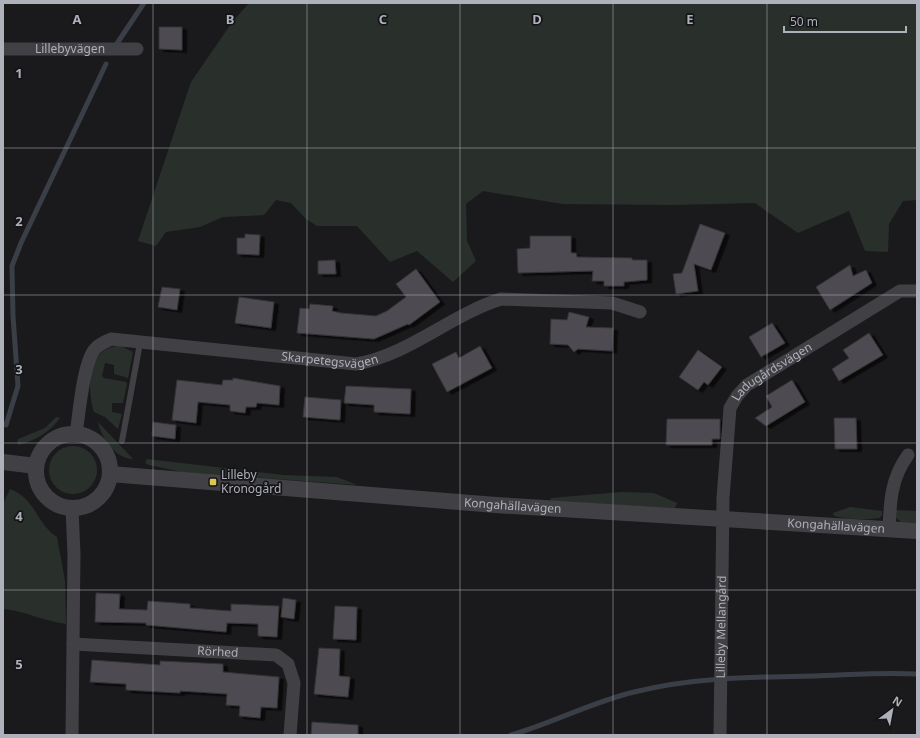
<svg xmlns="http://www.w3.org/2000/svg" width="920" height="738" viewBox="0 0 920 738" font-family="'Noto Sans',sans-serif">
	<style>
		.green { fill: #29302c }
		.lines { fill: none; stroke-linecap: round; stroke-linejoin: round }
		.stream { stroke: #393e47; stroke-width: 5 }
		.building { fill: #4d4c51; stroke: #353438; filter: url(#shadow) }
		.service { stroke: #414145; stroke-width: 6 }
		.minor { stroke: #414145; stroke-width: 13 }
		.tertiary { stroke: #414145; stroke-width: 16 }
		.grid { fill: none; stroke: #aeb0ba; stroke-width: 1; stroke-opacity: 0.55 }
		.poi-dot { fill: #dcc752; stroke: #151517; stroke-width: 1.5 }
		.labels { text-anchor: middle; stroke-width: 3.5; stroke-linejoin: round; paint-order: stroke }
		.street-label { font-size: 12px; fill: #aeb0ba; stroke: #151517 }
		.poi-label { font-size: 12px; fill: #aeb0ba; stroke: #151517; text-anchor: start }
		.grid-label { font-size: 13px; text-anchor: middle; font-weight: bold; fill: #aeb0ba; stroke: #151517; stroke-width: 3.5; stroke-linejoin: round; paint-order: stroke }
	</style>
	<defs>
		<filter id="shadow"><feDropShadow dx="4.5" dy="2.5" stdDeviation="0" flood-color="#0009"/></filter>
	</defs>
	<rect width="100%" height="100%" fill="#1a1a1c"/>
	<!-- green -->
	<g class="green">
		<path d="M 249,3 L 917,3 L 917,200 L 903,201 L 889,224 L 888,252 L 865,251 L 849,211 L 798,233 L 755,203 L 673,205 L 563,204 L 483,191 L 466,204 L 467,241 L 476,261 L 453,282 L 417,251 L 390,262 L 357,226 L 317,226 L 306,219 L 291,203 L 276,200 L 264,215 L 223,217 L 200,227 L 166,232 L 156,246 L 138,241 L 191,82 L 233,21 Z"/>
		<path d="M 121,346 L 133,352 L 128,378 L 114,374 L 114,365 L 105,363 L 102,376 L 104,378 L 126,382 L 127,384 L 123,403 L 112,403 L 112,412 L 122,414 L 118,429 L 105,417 L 94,412 C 87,389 87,345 121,346 Z"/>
		<path d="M 56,417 L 60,418 C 49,433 36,440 19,445 L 17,443 L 18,439 L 45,428 Z"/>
		<path d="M 98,422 L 133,459 C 115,459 101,437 98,422 Z"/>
		<circle cx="73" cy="470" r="24"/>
		<path d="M 147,459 L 283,475 L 337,477 L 357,485 L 182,472 L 149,465 L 145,463 Z"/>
		<path d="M 10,489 C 36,499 37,525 57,537 L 65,581 L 66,624 C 44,621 25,611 3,609 L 3,504 Z"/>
		<path d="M 621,492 L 654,493 L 677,503 L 675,508 L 550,501 L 551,498 Z"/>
		<path d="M 850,507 L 882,511 L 882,515 L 880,518 C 865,520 849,520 834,516 L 833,513 Z"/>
		<path d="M 895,510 L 917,511 L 917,523 L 901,522 L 896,518 Z"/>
	</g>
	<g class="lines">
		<!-- stream -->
		<g class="stream">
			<path d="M 114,48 L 144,3"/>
			<path d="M 6,425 L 18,386 L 13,316 L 12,266 L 21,243 L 106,64"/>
			<path d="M 511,735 C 553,723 592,702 634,692 C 693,677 754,677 814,676 C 848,675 883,672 917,674"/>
		</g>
	</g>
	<!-- building -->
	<g class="building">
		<path d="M 159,27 L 182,27 L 182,50 L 159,49 Z"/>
		<path d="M 700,224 L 725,233 L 711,270 L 694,264 L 698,291 L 676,294 L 673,274 L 682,273 Z"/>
		<path d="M 245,234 L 260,235 L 259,255 L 237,254 L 237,238 L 245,238 Z"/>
		<path d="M 530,236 L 571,236 L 571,253 L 576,253 L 577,257 L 632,258 L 632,260 L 647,260 L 647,280 L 624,282 L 624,286 L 604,286 L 604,281 L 592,281 L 593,271 L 518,273 L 517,249 L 530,248 Z"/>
		<path d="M 335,260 L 336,274 L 318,274 L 318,261 Z"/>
		<path d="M 850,265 L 853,276 L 866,270 L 872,283 L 830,310 L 816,287 Z"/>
		<path d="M 416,269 L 440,302 L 409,325 L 408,324 L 374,339 L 297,333 L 300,308 L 309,309 L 310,304 L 333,306 L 332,311 L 341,313 L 376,316 L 387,311 L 406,297 L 396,284 Z"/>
		<path d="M 162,287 L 180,289 L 177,310 L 158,307 Z"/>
		<path d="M 239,297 L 274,302 L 271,328 L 235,323 Z"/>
		<path d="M 569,312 L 589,317 L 586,327 L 613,328 L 612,351 L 578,349 L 574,352 L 568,345 L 550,344 L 551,319 L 567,320 Z"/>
		<path d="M 772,323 L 785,343 L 761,357 L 749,337 Z"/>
		<path d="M 869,333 L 883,355 L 839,381 L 832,369 L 849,358 L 843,350 Z"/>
		<path d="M 480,346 L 492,368 L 447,392 L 432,364 L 456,352 L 459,358 Z"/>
		<path d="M 698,350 L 722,367 L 708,385 L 704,382 L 698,390 L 679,377 Z"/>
		<path d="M 233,378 L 280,386 L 279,405 L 257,403 L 256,407 L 246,407 L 245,413 L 230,411 L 230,405 L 198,402 L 196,423 L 172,420 L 177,380 L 222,385 L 223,380 L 233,380 Z"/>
		<path d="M 792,380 L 805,402 L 766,426 L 755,418 L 772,407 L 766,396 Z"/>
		<path d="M 346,386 L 411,389 L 410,414 L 374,412 L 374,405 L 344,403 Z"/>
		<path d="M 305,397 L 341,400 L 340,420 L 303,417 Z"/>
		<path d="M 834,418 L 856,418 L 857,449 L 835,449 Z"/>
		<path d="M 667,419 L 720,419 L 720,439 L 712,439 L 712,445 L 666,445 Z"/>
		<path d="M 153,422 L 176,425 L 175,439 L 152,436 Z"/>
		<path d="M 96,593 L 120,594 L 119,609 L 147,610 L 148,601 L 190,604 L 190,608 L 231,611 L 231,604 L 279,606 L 277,637 L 258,636 L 258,624 L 227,623 L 226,632 L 146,625 L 146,623 L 95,622 Z"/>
		<path d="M 283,598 L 296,600 L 294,619 L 281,617 Z"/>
		<path d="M 335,606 L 357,607 L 356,640 L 333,639 Z"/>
		<path d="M 319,648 L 340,649 L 339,676 L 350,677 L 348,697 L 314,694 Z"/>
		<path d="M 92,660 L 160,665 L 160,661 L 223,664 L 223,672 L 279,677 L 277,708 L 261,707 L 260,718 L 239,716 L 240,706 L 226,705 L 227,694 L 180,691 L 180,693 L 126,690 L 126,684 L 90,682 Z"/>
		<path d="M 312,722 L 358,725 L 358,735 L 311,735 Z"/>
	</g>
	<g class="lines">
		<!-- service -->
		<path class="service" d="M 122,441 L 140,343"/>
		<!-- minor -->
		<g class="minor">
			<path id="s1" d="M 3,49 L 137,49"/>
			<path id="s2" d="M 76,434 C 79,415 83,362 95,349 C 99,344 105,342 111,339 L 356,364 C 409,355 450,315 501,299 L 612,303 L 640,312"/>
			<path d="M 72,508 L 74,554 L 72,735"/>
			<path d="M 889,529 C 890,502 891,478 908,455"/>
			<path id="s3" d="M 73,644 L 276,655 L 288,664 L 294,683 L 290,735"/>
			<path id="s4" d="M 720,735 L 723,498 L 730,408 L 737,396 L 747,385 L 900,291 L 917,291"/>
		</g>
		<!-- tertiary -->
		<g class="tertiary">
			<circle cx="73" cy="471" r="37"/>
			<path d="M 3,462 L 36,466"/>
			<path id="s5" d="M 110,474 L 496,505 L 917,531"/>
		</g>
	</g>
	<!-- grid -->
	<path class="grid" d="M 153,3 L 153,735M 307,3 L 307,735M 460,3 L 460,735M 613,3 L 613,735M 767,3 L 767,735M 3,148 L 917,148M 3,295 L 917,295M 3,443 L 917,443M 3,590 L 917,590"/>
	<!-- markers -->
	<rect class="poi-dot" x="209" y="478" width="8" height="8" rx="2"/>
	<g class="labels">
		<!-- street labels -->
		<g class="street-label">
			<text dy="4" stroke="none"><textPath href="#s1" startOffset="67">Lillebyvägen</textPath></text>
			<text dy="4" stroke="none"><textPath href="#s2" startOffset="327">Skarpetegsvägen</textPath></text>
			<text dy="4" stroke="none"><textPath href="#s4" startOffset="384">Ladugårdsvägen</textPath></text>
			<text dy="4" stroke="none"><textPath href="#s5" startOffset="404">Kongahällavägen</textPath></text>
			<text dy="4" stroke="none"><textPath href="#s5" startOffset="728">Kongahällavägen</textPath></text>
			<text dy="4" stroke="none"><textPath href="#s4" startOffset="108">Lilleby Mellangård</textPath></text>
			<text dy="4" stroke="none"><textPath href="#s3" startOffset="145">Rörhed</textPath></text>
		</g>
		<!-- poi labels -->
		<g class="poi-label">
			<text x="221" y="479">Lilleby<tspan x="221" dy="14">Kronogård</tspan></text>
		</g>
	</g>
	<g class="grid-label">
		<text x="77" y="24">A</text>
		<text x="230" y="24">B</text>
		<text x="383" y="24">C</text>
		<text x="537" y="24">D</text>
		<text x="690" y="24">E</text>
		<text x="19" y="78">1</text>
		<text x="19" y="226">2</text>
		<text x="19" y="374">3</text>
		<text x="19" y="521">4</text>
		<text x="19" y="669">5</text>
	</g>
	<!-- border -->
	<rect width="920" height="738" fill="none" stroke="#aeb0ba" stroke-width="8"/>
	<!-- north arrow -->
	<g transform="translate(892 710) rotate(32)" stroke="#151517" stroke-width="3" paint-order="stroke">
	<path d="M0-3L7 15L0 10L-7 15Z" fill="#aeb0ba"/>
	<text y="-6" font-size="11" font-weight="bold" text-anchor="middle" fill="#aeb0ba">N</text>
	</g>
	<!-- scale -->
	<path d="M784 26v6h122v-6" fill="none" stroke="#aeb0ba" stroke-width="2"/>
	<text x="790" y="26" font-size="12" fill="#aeb0ba" stroke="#151517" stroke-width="3" paint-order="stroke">50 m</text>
</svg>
